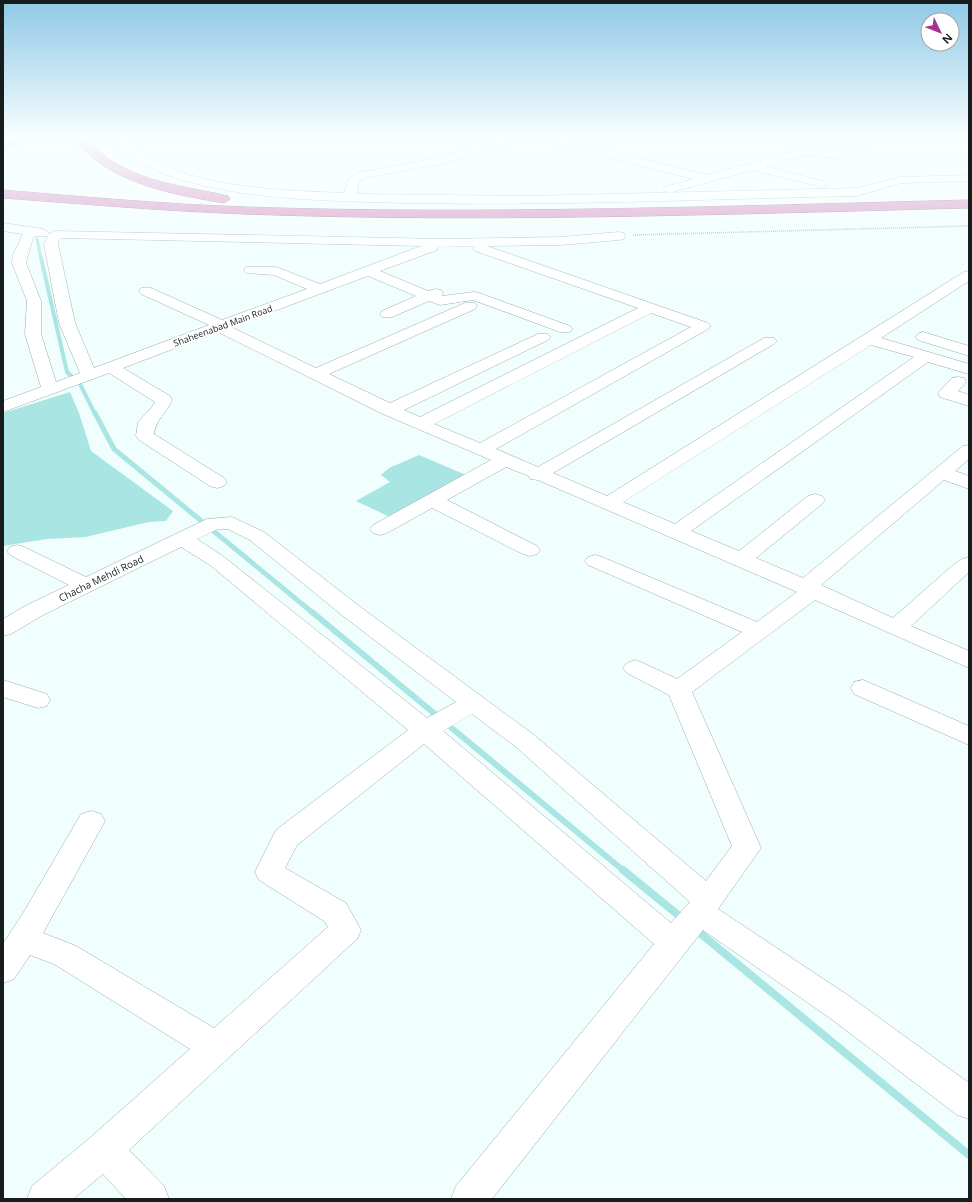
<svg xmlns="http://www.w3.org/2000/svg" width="972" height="1202" viewBox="0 0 972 1202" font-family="'Open Sans',sans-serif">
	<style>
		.water { fill: #a8e5e3 }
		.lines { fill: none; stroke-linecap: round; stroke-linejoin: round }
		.stream-far4 { stroke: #a8e5e3; stroke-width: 3 }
		.stream-far3 { stroke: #a8e5e3; stroke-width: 4 }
		.stream-far2 { stroke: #a8e5e3; stroke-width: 5 }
		.stream-far1 { stroke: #a8e5e3; stroke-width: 6 }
		.stream { stroke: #a8e5e3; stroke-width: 8 }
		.minor-casing { stroke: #9cacab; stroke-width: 1 }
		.highway-casing { stroke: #916387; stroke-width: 1 }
		.path { stroke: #a5afaf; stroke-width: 1.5; stroke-dasharray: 1 1; stroke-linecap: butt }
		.minor { fill: #fff; fill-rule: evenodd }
		.highway { fill: #d289c0; fill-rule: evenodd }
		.labels { text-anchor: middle; stroke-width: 4; stroke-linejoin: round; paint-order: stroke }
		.far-street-label { font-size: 9px; fill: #171d1c; stroke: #fff }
		.street-label { font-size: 10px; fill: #171d1c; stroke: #fff }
	</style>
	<rect width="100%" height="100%" fill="#f1fefe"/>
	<!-- water -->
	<g class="water">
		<path d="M 70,392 L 79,413 L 91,451 L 173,511 L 166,521 L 149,522 L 85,537 L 47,539 L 3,546 L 3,413 Z"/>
		<path d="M 419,455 L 466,475 L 392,518 L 356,501 L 390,482 L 381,475 L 389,468 Z"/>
	</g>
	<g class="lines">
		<!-- stream-far4 -->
		<path class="stream-far4" d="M 37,239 L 41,259"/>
		<!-- stream-far3 -->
		<path class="stream-far3" d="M 41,258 L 67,372 L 80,384 L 95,414"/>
		<!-- stream-far2 -->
		<path class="stream-far2" d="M 95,413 L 114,449 L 313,613"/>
		<!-- stream-far1 -->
		<path class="stream-far1" d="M 312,612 L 624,871"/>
		<!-- stream -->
		<g class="stream">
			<path d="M 623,870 L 683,919"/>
			<path d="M 695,929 L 969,1155"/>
		</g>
		<defs>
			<g id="minor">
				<path d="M 114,138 L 125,138 C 170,189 280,190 344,193 L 348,180 L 357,173 L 443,157 L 503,138 L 519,138 L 518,140 L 445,163 L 364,178 L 359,181 L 357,194 L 530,196 L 857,188 L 901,177 L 969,175 L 969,181 L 901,183 L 857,196 C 706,199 555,206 404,203 C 332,201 238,200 170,176 C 148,168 128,157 114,138 Z"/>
				<path d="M 540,138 L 558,138 L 706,175 L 800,150 L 811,149 L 835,152 L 867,138 L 881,138 L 836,158 L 811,155 L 801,156 L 765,166 L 826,182 L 828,184 L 826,186 L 822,187 L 752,170 L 669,193 L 663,189 L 665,187 L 693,179 L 541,140 Z"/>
				<path d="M 3,223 L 43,229 L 49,233 L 48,236 L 36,236 L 33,238 L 26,263 L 41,301 L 41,334 L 56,382 L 80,373 L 59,323 L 44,244 L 49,234 L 56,231 L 442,239 L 561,237 L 619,232 L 624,233 L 625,236 L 624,239 L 619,240 L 561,245 L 487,246 L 708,323 L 711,326 L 708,329 L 496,449 L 538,467 L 764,338 L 774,338 L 777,341 L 774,344 L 553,473 L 607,496 L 964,272 L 969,271 L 969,281 L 881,338 L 969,364 L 969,374 L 928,362 L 691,531 L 739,551 L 808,496 L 815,494 L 822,496 L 825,500 L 822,504 L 756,558 L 803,578 L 963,446 L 969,445 L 969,459 L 955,471 L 969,476 L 969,489 L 944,480 L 821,585 L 893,618 L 953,565 L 962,559 L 969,557 L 969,572 L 911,626 L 969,651 L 969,668 L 815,600 L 692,692 L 761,848 L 718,909 L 852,998 L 969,1083 L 969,1119 L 957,1115 L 830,1018 L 703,930 L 492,1199 L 451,1199 L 456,1186 L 654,944 L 424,744 L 297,845 L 285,868 L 346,903 L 361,930 L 357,939 L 129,1150 L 164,1186 L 169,1199 L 126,1199 L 103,1174 L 73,1199 L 27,1199 L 32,1186 L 91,1137 L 190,1049 L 54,964 L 30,955 L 14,979 L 3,983 L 3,944 L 25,910 L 81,814 L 91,811 L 101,814 L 105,821 L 43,933 L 76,946 L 214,1028 L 328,927 L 324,921 L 259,880 L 255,872 L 276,830 L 408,730 L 210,565 L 181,547 L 43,615 L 11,634 L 3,636 L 3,619 L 27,605 L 69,585 L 10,555 L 7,551 L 10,547 L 17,545 L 24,547 L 86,577 L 207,519 L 232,517 L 264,532 L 359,606 L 534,735 L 706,881 L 732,846 L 669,695 L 627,673 L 623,668 L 627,663 L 635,660 L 643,663 L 677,679 L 742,632 L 588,565 L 585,561 L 588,557 L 595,555 L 602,557 L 757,622 L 797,592 L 538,480 L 530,479 L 529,476 L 506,467 L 447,500 L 537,546 L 540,550 L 537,554 L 530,556 L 523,554 L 432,508 L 387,533 L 380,535 L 373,533 L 370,529 L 373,525 L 491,460 L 383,414 L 218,332 L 123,368 L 170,396 L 172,400 C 166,415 156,418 154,434 L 224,478 L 227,482 L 224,486 L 217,488 L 210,486 L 139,440 L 136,436 L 138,422 L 152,407 L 155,402 L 109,373 L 3,412 L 3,401 L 41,387 L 25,334 L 27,301 L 12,263 L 13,255 L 23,234 L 3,231 ZM 63,238 L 421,246 L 320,284 L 276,267 L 246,267 L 244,270 L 246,273 L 274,275 L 307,289 L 222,320 L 151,288 L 141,288 L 139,291 L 141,294 L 209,325 L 94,368 L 75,323 L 58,244 L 59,239 ZM 475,246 L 473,248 L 475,251 L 638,308 L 420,417 L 404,410 L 548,340 L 551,337 L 548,334 L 538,334 L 390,403 L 329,374 L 475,309 L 477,306 L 475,303 L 465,303 L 316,368 L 231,327 L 368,276 L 416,296 L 382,311 L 380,314 L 382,317 L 392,317 L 429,301 L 440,305 L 473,300 L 560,332 L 570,332 L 573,329 L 570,326 L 479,293 L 474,292 L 442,296 L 443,293 L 441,290 L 436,289 L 428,291 L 380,271 L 437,250 L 438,247 ZM 651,313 L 691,327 L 480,443 L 434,424 ZM 871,345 L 914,357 L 675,524 L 623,502 ZM 218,529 L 228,529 L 250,540 L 343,616 L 456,702 L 427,718 L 224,557 L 197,539 ZM 472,714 L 516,747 L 690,902 L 671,923 L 443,731 Z"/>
				<path d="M 923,332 L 969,346 L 969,356 L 918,340 L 915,337 L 918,334 Z"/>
				<path d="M 958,377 L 964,378 L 966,382 L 958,391 L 969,395 L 969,406 L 940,397 L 938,393 L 952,378 Z"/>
				<path d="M 3,680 L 47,694 L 50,700 L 47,706 L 38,708 L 3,697 Z"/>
				<path d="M 863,680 L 969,726 L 969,745 L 854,694 L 851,688 L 854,682 Z"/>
			</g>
			<g id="highway">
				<path d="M 17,138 L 32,138 L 3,150 L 3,143 Z"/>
				<path d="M 74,138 L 85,138 C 127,183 173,183 228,196 L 230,199 L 224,203 C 172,194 108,184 74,138 Z"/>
				<path d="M 3,190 C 84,197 164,204 245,207 C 486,215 728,206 969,200 L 969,208 C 728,214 486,223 245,214 C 164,211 84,204 3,198 Z"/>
			</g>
		</defs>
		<!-- minor casing -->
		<use href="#minor" class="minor-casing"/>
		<!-- highway casing -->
		<use href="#highway" class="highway-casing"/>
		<!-- path -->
		<path class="path" d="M 633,235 L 969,226"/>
		<!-- minor -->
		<use href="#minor" class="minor"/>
		<!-- highway -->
		<use href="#highway" class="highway"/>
	</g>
	<!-- sky -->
	<linearGradient id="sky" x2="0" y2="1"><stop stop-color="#8ec8e6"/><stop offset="0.45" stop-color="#f9ffff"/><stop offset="1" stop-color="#f9ffff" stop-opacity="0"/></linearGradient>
	<rect width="972" height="307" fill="url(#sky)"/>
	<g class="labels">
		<!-- far-street labels -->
		<g class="far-street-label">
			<text transform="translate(223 326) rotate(-20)" y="3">Shaheenabad Main Road</text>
		</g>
		<!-- street labels -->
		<g class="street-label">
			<text transform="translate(101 578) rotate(-26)" y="4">Chacha Mehdi Road</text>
		</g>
	</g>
	<!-- border -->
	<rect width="972" height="1202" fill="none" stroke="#171d1c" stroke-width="8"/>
	<!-- north arrow -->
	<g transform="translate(940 32) rotate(133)"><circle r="19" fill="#ffffff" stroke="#a2a5a4"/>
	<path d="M0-3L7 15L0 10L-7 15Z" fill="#a43390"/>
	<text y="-6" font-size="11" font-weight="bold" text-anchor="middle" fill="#171d1c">N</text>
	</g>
</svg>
